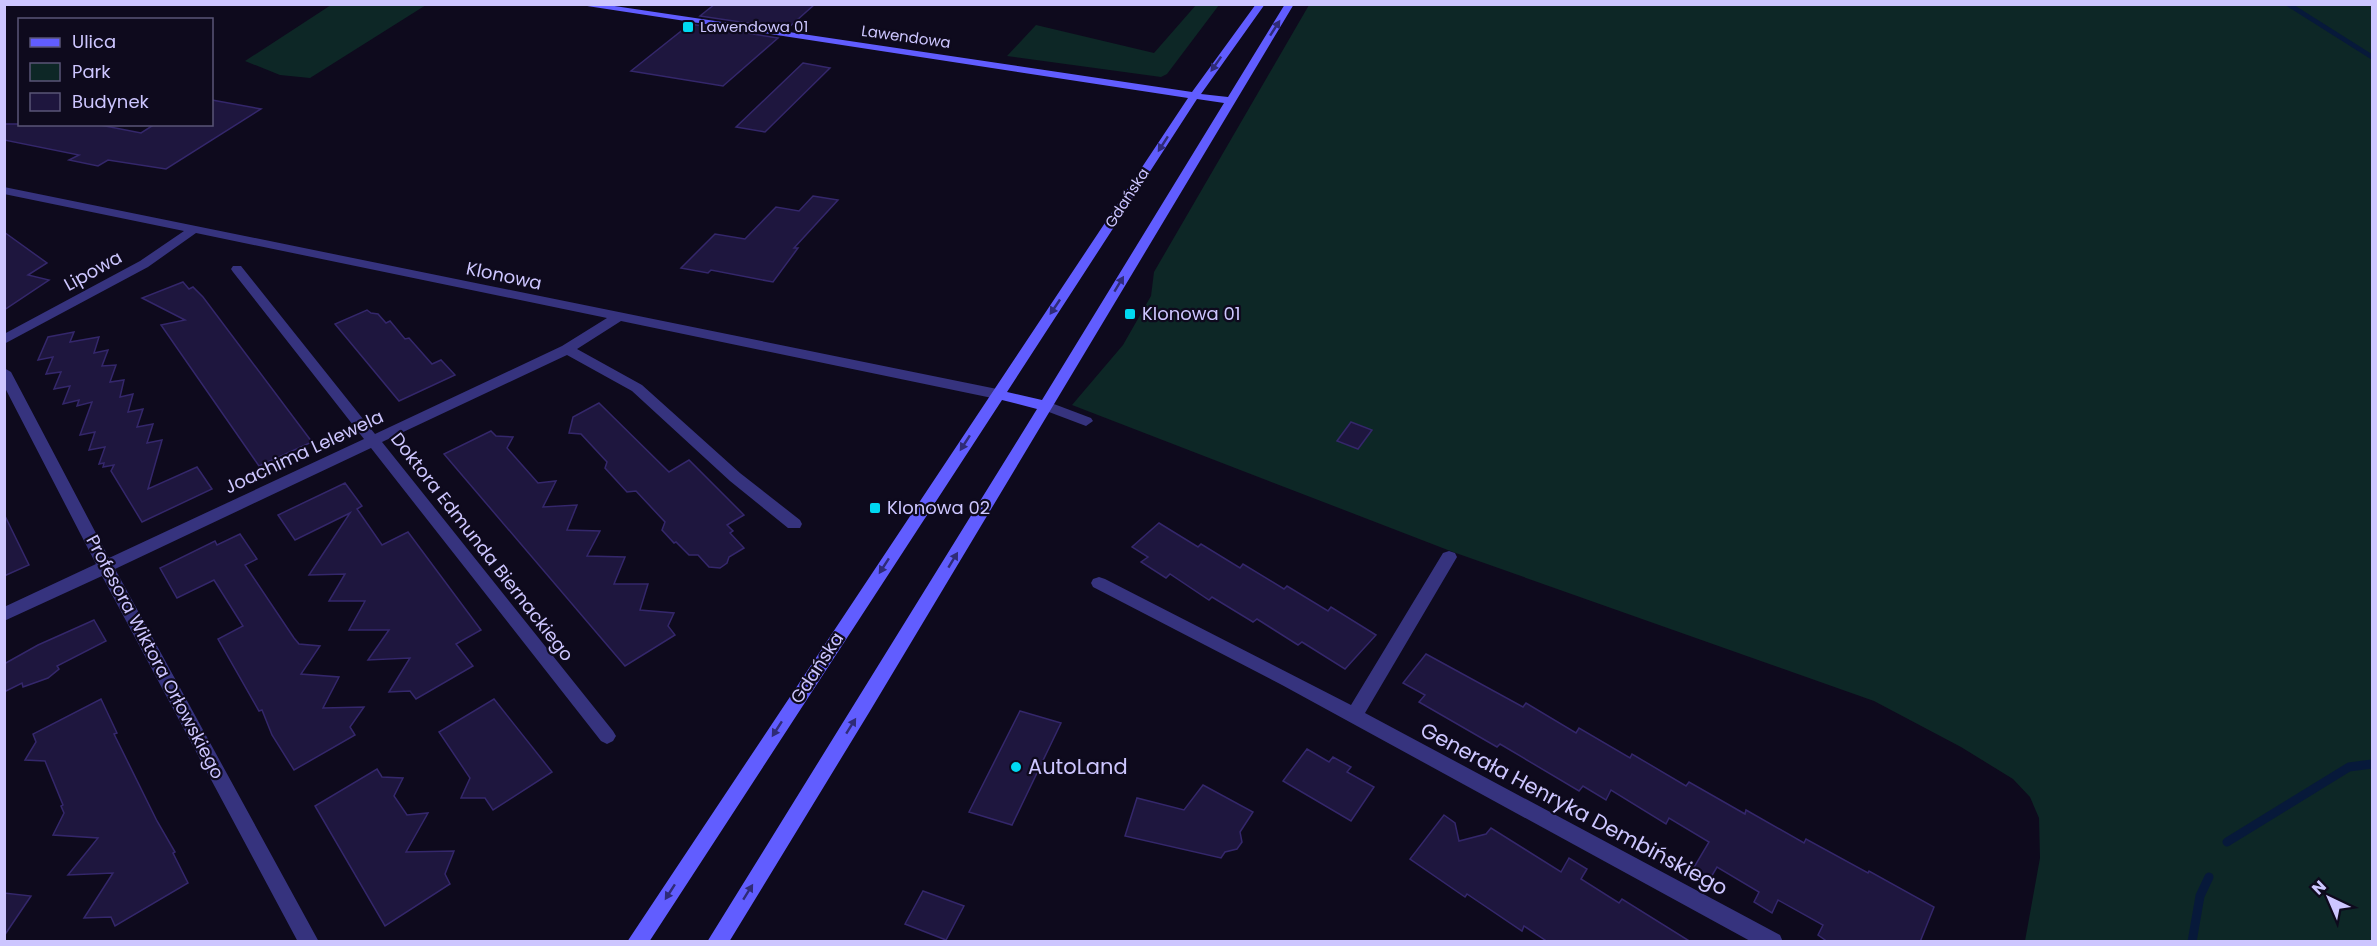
<svg xmlns="http://www.w3.org/2000/svg" width="2377" height="946" viewBox="0 0 2377 946" font-family="Poppins,sans-serif">
	<style>
		.green { fill: #0d2726 }
		.lines { fill: none; stroke-linecap: round; stroke-linejoin: round }
		.stream-far1 { stroke: #07193a; stroke-width: 5 }
		.stream { stroke: #07193a; stroke-width: 9 }
		.building { fill: #1e163e; stroke: #34276b; stroke-width: 1.5 }
		.street { fill: #36337e; fill-rule: evenodd }
		.secondary { fill: #615dff; fill-rule: evenodd }
		.oneway { fill: #2f2b77 }
		.poi-dot { fill: #00d9f1; stroke: #0e0a1d; stroke-width: 2 }
		.labels { text-anchor: middle; stroke-width: 4.5; stroke-linejoin: round; paint-order: stroke }
		.far-poi-label { font-size: 15px; fill: #cdc6ff; stroke: #0e0a1d; text-anchor: start }
		.far-street-label { font-size: 15px; fill: #cdc6ff; stroke: #0e0a1d }
		.street-label { font-size: 18px; fill: #cdc6ff; stroke: #0e0a1d }
		.poi-label { font-size: 18px; fill: #cdc6ff; stroke: #0e0a1d; text-anchor: start }
		.near-poi-label { font-size: 21px; fill: #cdc6ff; stroke: #0e0a1d; text-anchor: start }
		.near-street-label { font-size: 21px; fill: #cdc6ff; stroke: #0e0a1d }
	</style>
	<rect width="100%" height="100%" fill="#0e0a1d"/>
	<!-- green -->
	<g class="green">
		<path d="M 331,5 L 426,5 L 310,78 L 280,75 L 245,61 Z"/>
		<path d="M 1196,5 L 1219,5 L 1167,74 L 1161,77 L 1007,56 L 1036,25 L 1154,53 Z"/>
		<path d="M 1309,5 L 2372,5 L 2372,941 L 2025,941 L 2040,858 L 2039,818 L 2030,797 L 2013,779 L 1961,747 L 1874,701 L 1453,552 L 1072,405 L 1123,345 L 1151,296 L 1154,272 Z"/>
	</g>
	<g class="lines">
		<!-- stream-far1 -->
		<path class="stream-far1" d="M 2288,4 L 2372,57"/>
		<!-- stream -->
		<g class="stream">
			<path d="M 2227,842 L 2349,767 L 2372,764"/>
			<path d="M 2192,942 L 2200,896 L 2209,877"/>
		</g>
	</g>
	<!-- building -->
	<g class="building">
		<path d="M 715,4 L 815,4 L 787,29 L 700,16 Z"/>
		<path d="M 690,24 L 778,38 L 723,86 L 631,71 Z"/>
		<path d="M 803,63 L 830,68 L 765,132 L 736,127 Z"/>
		<path d="M 212,100 L 261,109 L 166,169 L 108,160 L 98,166 L 69,160 L 79,155 L 4,140 L 4,124 L 95,124 L 141,133 L 155,124 L 212,124 Z"/>
		<path d="M 813,196 L 838,200 L 794,248 L 798,248 L 773,282 L 711,270 L 708,273 L 681,268 L 715,234 L 745,239 L 776,207 L 799,211 Z"/>
		<path d="M 4,232 L 47,263 L 28,275 L 49,280 L 4,310 Z"/>
		<path d="M 183,282 L 189,289 L 193,287 L 203,297 L 312,442 L 259,466 L 161,325 L 185,320 L 142,298 Z"/>
		<path d="M 367,310 L 371,313 L 378,314 L 386,323 L 390,321 L 405,339 L 409,338 L 432,364 L 441,360 L 455,375 L 399,401 L 335,324 Z"/>
		<path d="M 74,332 L 70,342 L 99,337 L 94,353 L 108,350 L 102,366 L 116,365 L 110,382 L 124,380 L 120,397 L 133,394 L 128,412 L 143,409 L 137,427 L 153,424 L 147,443 L 162,440 L 148,489 L 197,467 L 212,489 L 142,522 L 111,471 L 114,465 L 103,467 L 104,463 L 99,464 L 105,447 L 89,450 L 95,432 L 80,435 L 92,402 L 77,406 L 79,400 L 63,404 L 70,386 L 54,389 L 61,372 L 46,374 L 53,357 L 38,360 L 48,337 Z"/>
		<path d="M 599,403 L 669,472 L 689,460 L 744,515 L 727,525 L 733,531 L 730,533 L 744,548 L 729,557 L 727,563 L 720,568 L 709,567 L 698,555 L 689,555 L 676,542 L 674,543 L 662,530 L 665,522 L 636,491 L 627,492 L 605,468 L 607,462 L 581,434 L 569,433 L 573,417 Z"/>
		<path d="M 1351,422 L 1372,430 L 1358,449 L 1337,441 Z"/>
		<path d="M 491,431 L 496,436 L 513,437 L 507,448 L 538,483 L 556,481 L 543,507 L 577,505 L 567,530 L 600,531 L 587,556 L 625,557 L 614,584 L 648,584 L 640,610 L 674,613 L 668,626 L 675,635 L 625,666 L 444,454 Z"/>
		<path d="M 345,483 L 362,506 L 357,509 L 382,545 L 408,532 L 481,630 L 456,644 L 473,666 L 416,699 L 410,691 L 389,692 L 410,658 L 368,660 L 389,630 L 349,630 L 365,601 L 329,601 L 345,574 L 309,575 L 350,513 L 295,540 L 278,515 Z"/>
		<path d="M 4,514 L 29,565 L 4,576 Z"/>
		<path d="M 1159,523 L 1198,547 L 1201,544 L 1240,568 L 1243,564 L 1284,589 L 1287,586 L 1328,611 L 1331,607 L 1376,635 L 1345,669 L 1302,642 L 1298,645 L 1257,619 L 1253,622 L 1212,597 L 1209,600 L 1170,574 L 1166,578 L 1141,562 L 1148,557 L 1132,547 Z"/>
		<path d="M 240,534 L 257,559 L 245,565 L 294,638 L 299,644 L 320,646 L 301,674 L 339,677 L 323,708 L 364,707 L 350,727 L 355,735 L 294,770 L 272,735 L 262,710 L 259,711 L 218,639 L 243,626 L 214,580 L 177,598 L 160,568 L 215,541 L 217,545 Z"/>
		<path d="M 94,620 L 106,641 L 57,666 L 59,669 L 48,678 L 23,687 L 22,683 L 4,692 L 4,664 L 38,645 Z"/>
		<path d="M 1426,654 L 1523,707 L 1526,703 L 1576,733 L 1579,728 L 1630,758 L 1632,754 L 1686,786 L 1689,782 L 1745,814 L 1746,810 L 1804,843 L 1806,839 L 1868,873 L 1869,871 L 1934,907 L 1920,942 L 1828,942 L 1818,935 L 1823,925 L 1778,900 L 1772,913 L 1754,902 L 1759,892 L 1717,867 L 1710,879 L 1693,869 L 1709,842 L 1669,818 L 1666,824 L 1611,790 L 1606,800 L 1583,786 L 1579,791 L 1500,744 L 1497,747 L 1419,702 L 1425,695 L 1403,683 Z"/>
		<path d="M 101,699 L 117,733 L 114,734 L 157,821 L 175,852 L 173,853 L 188,883 L 115,926 L 111,917 L 84,918 L 113,873 L 68,875 L 98,838 L 53,835 L 64,813 L 61,806 L 63,805 L 45,761 L 25,760 L 36,742 L 33,734 Z"/>
		<path d="M 494,699 L 552,772 L 493,810 L 485,798 L 461,798 L 470,778 L 439,732 Z"/>
		<path d="M 1020,711 L 1061,723 L 1012,825 L 969,812 Z"/>
		<path d="M 1307,749 L 1329,762 L 1333,757 L 1351,767 L 1347,772 L 1374,787 L 1351,821 L 1283,781 Z"/>
		<path d="M 377,769 L 382,777 L 403,778 L 394,796 L 407,815 L 428,813 L 406,852 L 454,851 L 445,874 L 450,884 L 385,926 L 315,806 Z"/>
		<path d="M 1203,785 L 1253,812 L 1240,832 L 1242,842 L 1237,849 L 1225,852 L 1221,858 L 1125,836 L 1137,798 L 1184,810 Z"/>
		<path d="M 1444,815 L 1455,823 L 1459,841 L 1486,834 L 1491,828 L 1561,872 L 1569,858 L 1587,869 L 1581,879 L 1619,903 L 1622,899 L 1691,942 L 1548,942 L 1524,926 L 1522,931 L 1467,894 L 1465,897 L 1410,859 Z"/>
		<path d="M 923,891 L 964,906 L 946,940 L 905,924 Z"/>
		<path d="M 4,893 L 31,896 L 4,936 Z"/>
	</g>
	<g class="lines">
		<!-- street -->
		<g class="street">
			<path d="M 4,187 L 997,389 L 1004,394 L 997,399 L 621,321 L 577,349 L 642,385 L 740,473 L 800,520 L 802,524 L 800,528 L 788,528 L 730,481 L 632,391 L 567,355 L 382,442 L 613,731 L 616,736 L 613,741 L 607,744 L 601,741 L 371,448 L 115,569 L 319,942 L 298,942 L 102,576 L 4,621 L 4,607 L 96,564 L 4,386 L 4,368 L 11,372 L 109,558 L 364,439 L 233,272 L 231,269 L 233,266 L 241,266 L 375,434 L 562,346 L 607,318 L 196,233 L 148,267 L 4,344 L 4,334 L 140,261 L 184,231 L 4,194 Z"/>
			<path d="M 1046,401 L 1091,418 L 1093,421 L 1086,426 L 1041,409 L 1039,406 L 1041,403 Z"/>
			<path d="M 1449,551 L 1455,553 L 1457,557 L 1365,713 L 1780,935 L 1783,942 L 1752,942 L 1282,685 L 1093,587 L 1091,583 L 1093,579 L 1099,577 L 1105,579 L 1351,705 L 1443,553 Z"/>
		</g>
		<!-- secondary -->
		<path class="secondary" d="M 574,4 L 601,4 L 1192,92 L 1256,4 L 1265,4 L 1201,94 L 1228,97 L 1285,4 L 1294,4 L 870,711 L 729,942 L 707,942 L 1037,409 L 1002,400 L 649,942 L 627,942 L 1188,98 ZM 1197,99 L 1224,103 L 1042,400 L 1007,392 Z"/>
	</g>
	<!-- one-way arrows -->
	<defs><path id="oneway-solid" d="M-6-.8H1V-3.2L6.5 0L1 3.2V.8H-6Z" transform="scale(1.5)"/></defs>
	<g class="oneway">
		<use href="#oneway-solid" transform="translate(1275 28) rotate(-57)"/>
		<use href="#oneway-solid" transform="translate(1216 64) rotate(125)"/>
		<use href="#oneway-solid" transform="translate(1163 144) rotate(123)"/>
		<use href="#oneway-solid" transform="translate(1119 284) rotate(-59)"/>
		<use href="#oneway-solid" transform="translate(1055 307) rotate(124)"/>
		<use href="#oneway-solid" transform="translate(965 443) rotate(123)"/>
		<use href="#oneway-solid" transform="translate(953 560) rotate(-59)"/>
		<use href="#oneway-solid" transform="translate(884 566) rotate(123)"/>
		<use href="#oneway-solid" transform="translate(851 726) rotate(-58)"/>
		<use href="#oneway-solid" transform="translate(777 729) rotate(123)"/>
		<use href="#oneway-solid" transform="translate(670 892) rotate(123)"/>
		<use href="#oneway-solid" transform="translate(748 892) rotate(-58)"/>
	</g>
	<!-- markers -->
	<g class="poi-dot">
		<rect x="682" y="21" width="12" height="12" rx="3"/>
		<rect x="1124" y="308" width="12" height="12" rx="3"/>
		<rect x="869" y="502" width="12" height="12" rx="3"/>
		<circle cx="1016" cy="767" r="6"/>
	</g>
	<g class="labels">
		<!-- far-poi labels -->
		<g class="far-poi-label">
			<text x="700" y="32">Lawendowa 01</text>
		</g>
		<!-- far-street labels -->
		<g class="far-street-label">
			<text transform="translate(906 37) rotate(8)" y="5">Lawendowa</text>
			<text transform="translate(1127 198) rotate(-57)" y="5">Gdańska</text>
		</g>
		<!-- street labels -->
		<g class="street-label">
			<text transform="translate(93 271) rotate(-29)" y="6">Lipowa</text>
			<text transform="translate(504 276) rotate(12)" y="6">Klonowa</text>
			<text transform="translate(304 452) rotate(-25)" y="6">Joachima Lelewela</text>
			<text transform="translate(482 547) rotate(52)" y="6">Doktora Edmunda Biernackiego</text>
			<text transform="translate(155 657) rotate(62)" y="6">Profesora Wiktora Orłowskiego</text>
			<text transform="translate(817 668) rotate(-57)" y="6">Gdańska</text>
		</g>
		<!-- poi labels -->
		<g class="poi-label">
			<text x="1142" y="320">Klonowa 01</text>
			<text x="887" y="514">Klonowa 02</text>
		</g>
		<!-- near-poi labels -->
		<g class="near-poi-label">
			<text x="1028" y="774">AutoLand</text>
		</g>
		<!-- near-street labels -->
		<g class="near-street-label">
			<text transform="translate(1574 809) rotate(28)" y="7">Generała Henryka Dembińskiego</text>
		</g>
	</g>
	<!-- border -->
	<rect width="2377" height="946" fill="none" stroke="#cdc6ff" stroke-width="12"/>
	<!-- legend -->
	<rect x="18" y="18" width="195" height="108" fill="#0e0a1d" stroke="#5a5577" stroke-width="1.5"/>
	<rect x="30" y="38" width="30" height="9" fill="#615dff" stroke="#5a5577" stroke-width="1.5"/>
	<text x="72" y="48" font-size="18" fill="#cdc6ff">Ulica</text>
	<rect x="30" y="63" width="30" height="18" fill="#0d2726" stroke="#5a5577" stroke-width="1.5"/>
	<text x="72" y="78" font-size="18" fill="#cdc6ff">Park</text>
	<rect x="30" y="93" width="30" height="18" fill="#1e163e" stroke="#5a5577" stroke-width="1.5"/>
	<text x="72" y="108" font-size="18" fill="#cdc6ff">Budynek</text>
	<!-- north arrow -->
	<g transform="translate(2329 898) rotate(316)" stroke="#0e0a1d" stroke-width="4.5" paint-order="stroke">
	<path d="M0-4.5L10 22L0 15L-10 22Z" fill="#cdc6ff"/>
	<text y="-9" font-size="16" font-weight="bold" text-anchor="middle" fill="#cdc6ff">N</text>
	</g>
</svg>
